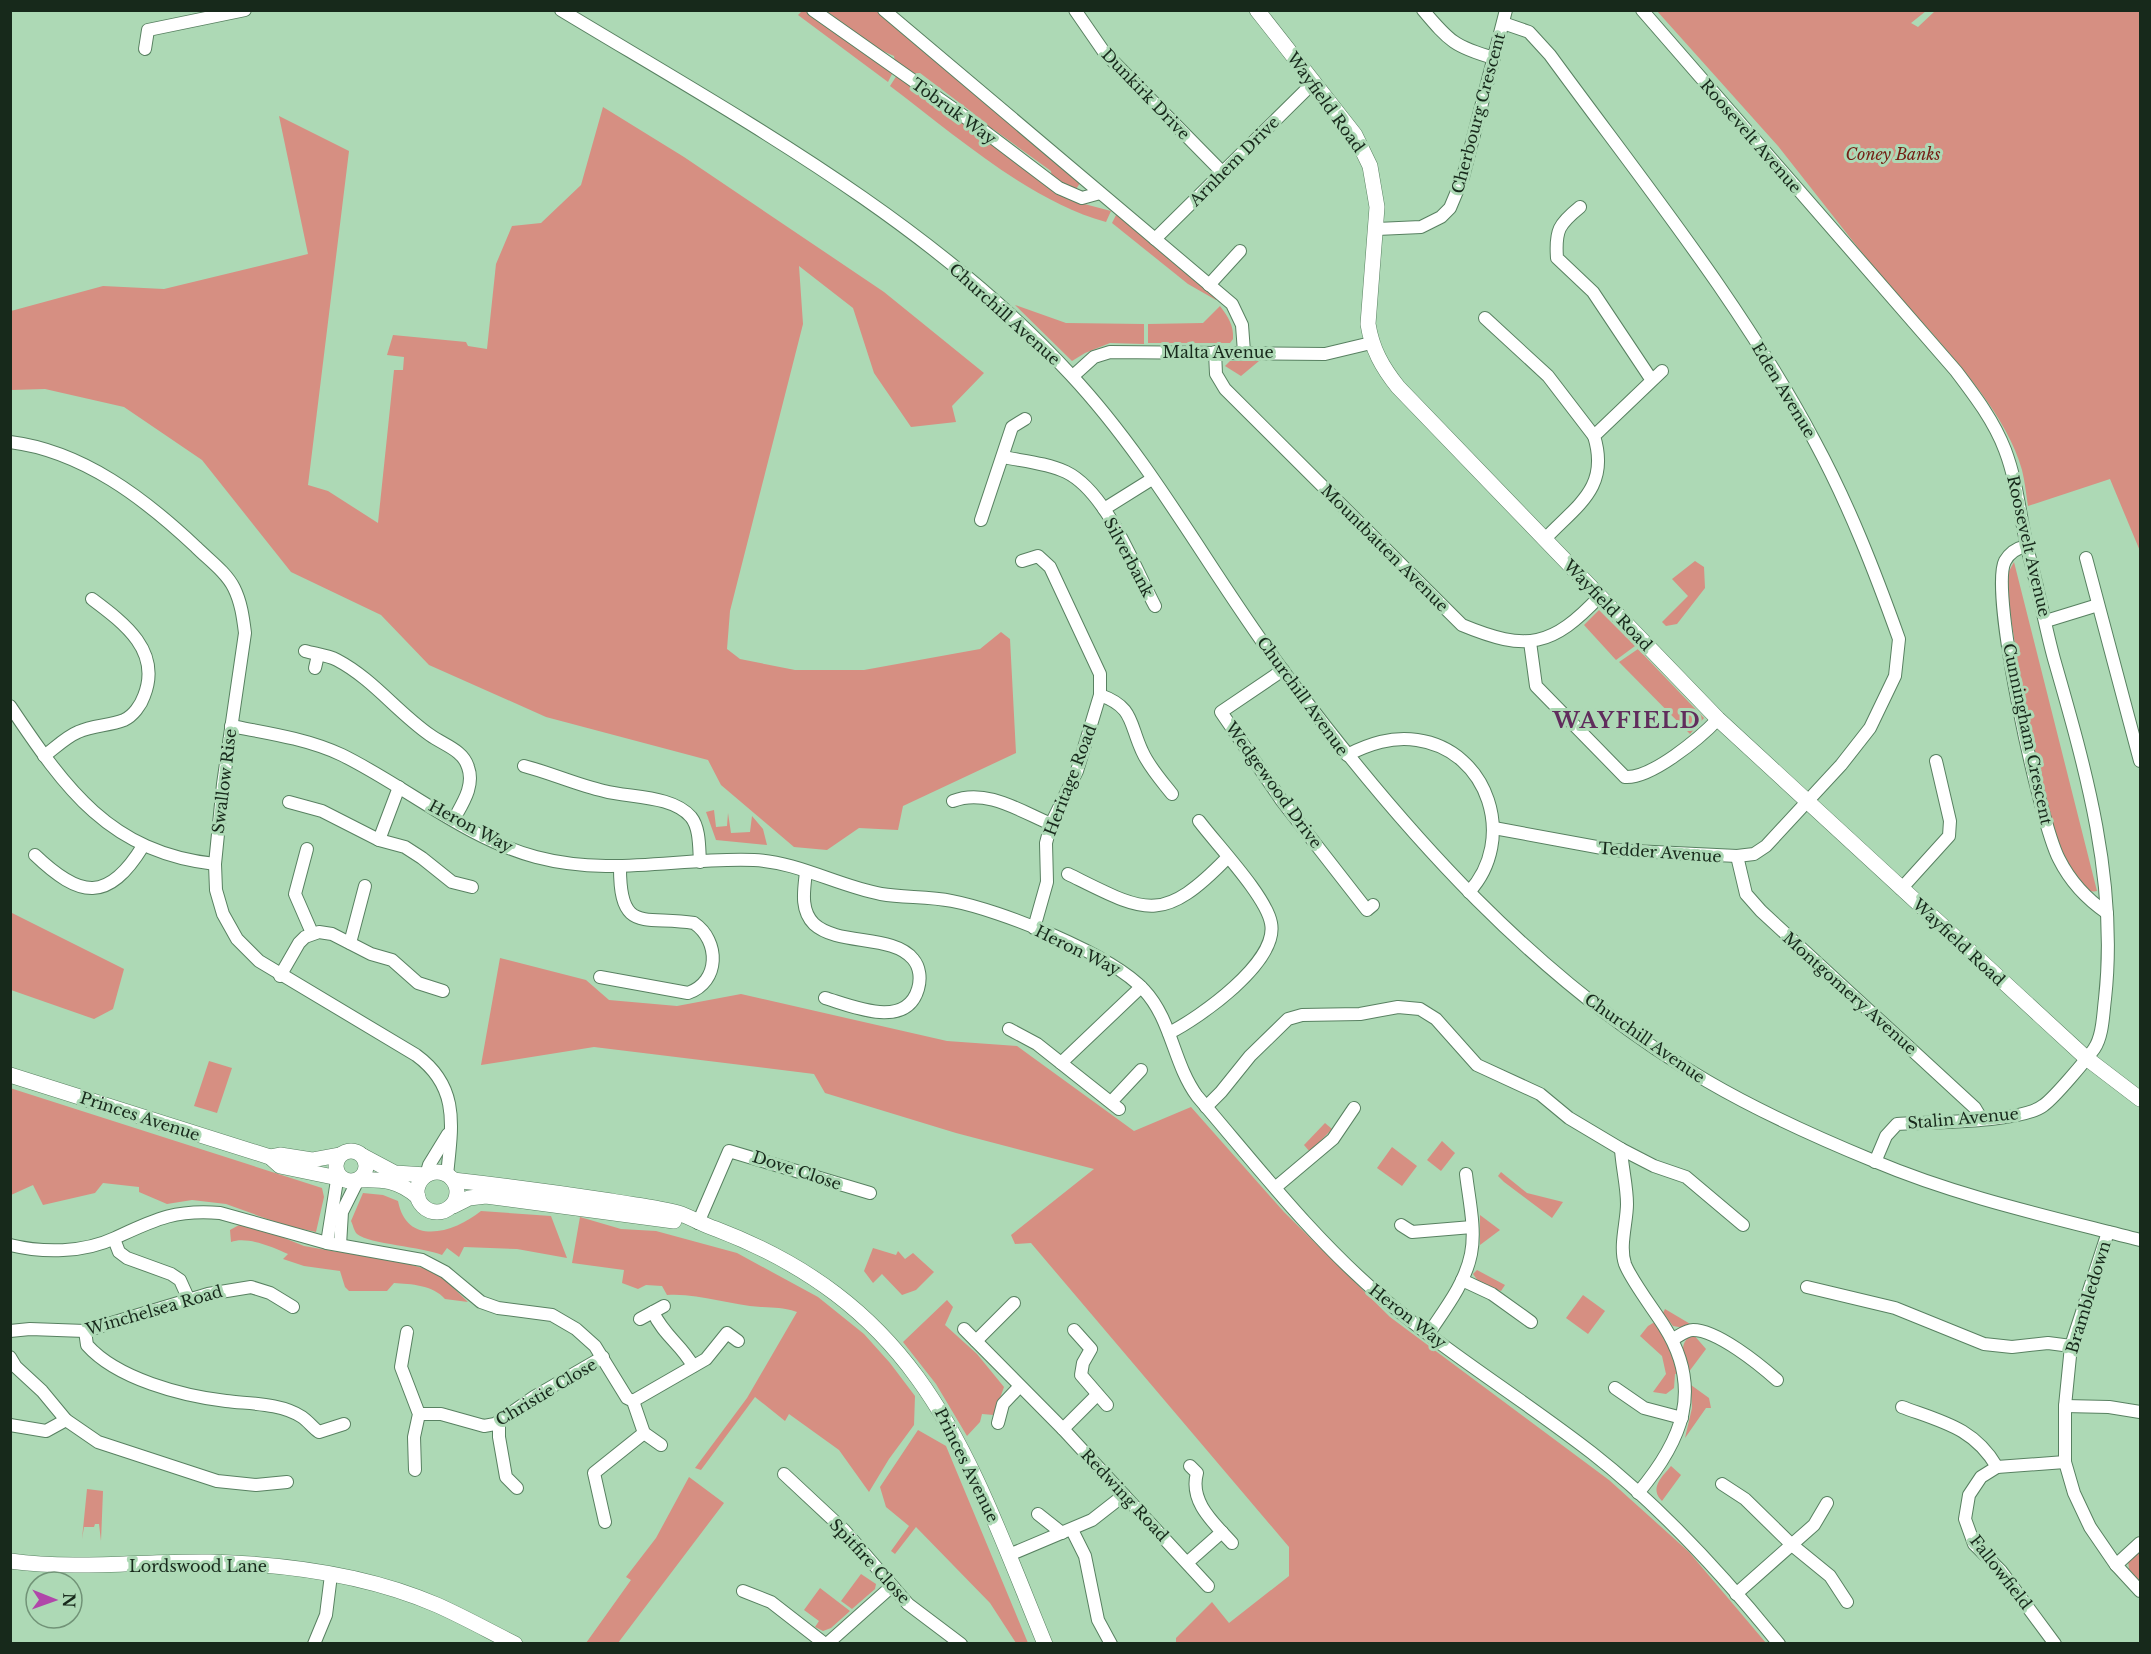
<svg xmlns="http://www.w3.org/2000/svg" width="2151" height="1654" viewBox="0 0 2151 1654" font-family="'Libre Baskerville',serif">
	<style>
		.green { fill: #d68f82 }
		.lines { fill: none; stroke-linecap: round; stroke-linejoin: round }
		.minor-casing { stroke: #588161; stroke-width: 14 }
		.tertiary-casing { stroke: #588161; stroke-width: 16 }
		.minor { stroke: #fff; stroke-width: 12 }
		.tertiary { stroke: #fff; stroke-width: 15 }
		.labels { text-anchor: middle; stroke-width: 6; stroke-linejoin: round; paint-order: stroke }
		.street-label { font-size: 16px; fill: #17291b; stroke: #add9b5 }
		.park-label { font-size: 16px; font-style: italic; fill: #741f15; stroke: #add9b5 }
		.district-label { font-size: 22px; font-weight: bold; letter-spacing: 1.5px; fill: #602d5c; stroke: #add9b5 }
	</style>
	<rect width="100%" height="100%" fill="#add9b5"/>
	<!-- green -->
	<g class="green">
		<path d="M 802,11 L 807,11 L 893,72 L 888,82 L 798,15 Z"/>
		<path d="M 820,11 L 879,11 L 1080,183 L 1075,191 L 1052,179 L 1051,171 L 993,129 L 986,130 L 974,120 L 973,113 L 920,73 L 908,74 L 895,63 L 894,56 L 869,45 Z"/>
		<path d="M 1657,11 L 1926,11 L 1911,23 L 1918,27 L 1935,11 L 2140,11 L 2140,551 L 2110,479 L 2028,506 C 2026,494 2025,482 2022,470 C 2008,418 1959,364 1924,324 L 1918,324 L 1778,146 Z"/>
		<path d="M 897,75 L 1073,201 L 1111,211 L 1106,222 C 1028,200 955,135 890,86 Z"/>
		<path d="M 603,107 L 684,157 L 884,292 L 984,373 L 952,406 L 956,422 L 911,427 L 874,373 L 853,308 L 799,266 L 803,324 L 730,611 L 727,649 L 740,659 L 795,670 L 864,670 L 980,649 L 1001,632 L 1010,639 L 1016,753 L 903,806 L 898,830 L 859,828 L 827,850 L 794,847 L 721,785 L 708,760 L 546,717 L 429,665 L 381,615 L 291,572 L 202,460 L 124,407 L 45,389 L 11,390 L 11,311 L 103,286 L 164,289 L 308,254 L 279,116 L 349,151 L 308,485 L 328,491 L 378,523 L 394,370 L 403,370 L 404,357 L 387,355 L 393,335 L 466,342 L 468,346 L 487,349 L 496,264 L 512,226 L 541,223 L 581,185 Z"/>
		<path d="M 1117,213 L 1216,297 L 1216,300 L 1188,284 L 1112,223 Z"/>
		<path d="M 1015,305 L 1066,323 L 1144,324 L 1144,344 L 1110,343 L 1085,353 L 1072,361 Z"/>
		<path d="M 1220,306 C 1228,317 1234,325 1233,339 L 1230,343 L 1148,343 L 1148,324 L 1203,323 Z"/>
		<path d="M 1230,361 L 1259,361 L 1241,376 L 1225,366 Z"/>
		<path d="M 1695,561 L 1704,567 L 1705,588 L 1677,624 L 1666,626 L 1662,622 L 1688,596 L 1672,579 Z"/>
		<path d="M 2014,562 L 2097,891 C 2049,903 2013,628 2007,591 L 2008,573 Z"/>
		<path d="M 1599,610 L 1635,646 L 1616,660 L 1584,625 Z"/>
		<path d="M 1638,649 L 1704,718 L 1690,734 L 1619,662 Z"/>
		<path d="M 714,810 L 716,827 L 727,826 L 728,813 L 731,833 L 750,832 L 752,816 L 763,829 L 767,845 L 716,840 L 706,812 Z"/>
		<path d="M 10,912 L 124,969 L 113,1009 L 94,1019 L 11,990 Z"/>
		<path d="M 500,958 L 586,980 L 609,1000 L 677,1006 L 741,994 L 947,1041 L 1017,1046 L 1134,1131 L 1191,1107 L 1284,1212 L 1390,1317 L 1609,1480 L 1689,1552 L 1766,1643 L 1176,1643 L 1176,1638 L 1212,1602 L 1229,1623 L 1289,1576 L 1289,1547 L 1031,1243 L 1015,1244 L 1011,1235 L 1094,1169 L 956,1133 L 825,1093 L 814,1074 L 594,1047 L 481,1065 Z"/>
		<path d="M 209,1061 L 232,1068 L 217,1113 L 194,1106 Z"/>
		<path d="M 10,1088 L 322,1188 L 324,1197 L 316,1232 L 284,1225 L 226,1204 L 192,1200 L 167,1204 L 139,1192 L 139,1187 L 103,1183 L 95,1193 L 43,1205 L 33,1185 L 11,1195 Z"/>
		<path d="M 1325,1123 L 1332,1129 L 1310,1152 L 1304,1145 Z"/>
		<path d="M 1442,1141 L 1455,1153 L 1441,1171 L 1427,1160 Z"/>
		<path d="M 1392,1147 L 1417,1166 L 1402,1186 L 1377,1168 Z"/>
		<path d="M 1501,1172 L 1527,1193 L 1563,1202 L 1552,1218 L 1504,1182 L 1498,1176 Z"/>
		<path d="M 363,1193 L 383,1195 L 398,1201 C 407,1248 455,1232 481,1211 L 551,1216 L 567,1258 L 517,1249 L 464,1247 L 459,1257 L 447,1248 L 442,1255 C 423,1247 369,1244 357,1234 C 354,1231 353,1225 351,1221 Z"/>
		<path d="M 1480,1215 L 1500,1230 L 1480,1245 Z"/>
		<path d="M 580,1217 L 621,1229 L 656,1231 L 737,1253 L 818,1297 L 864,1334 L 890,1363 L 915,1396 L 914,1425 L 889,1459 L 869,1492 L 839,1450 L 789,1414 L 785,1421 L 755,1397 L 701,1470 L 695,1468 L 747,1398 L 797,1312 C 781,1307 776,1308 761,1307 C 729,1305 699,1293 667,1295 L 662,1286 L 646,1285 L 638,1289 L 622,1283 L 624,1270 L 572,1263 Z"/>
		<path d="M 239,1225 L 262,1229 L 304,1246 L 338,1252 L 358,1250 L 437,1272 L 468,1302 L 445,1299 C 433,1285 411,1284 394,1283 L 387,1291 L 349,1291 L 345,1287 L 340,1271 L 304,1266 L 283,1259 L 288,1254 C 273,1247 247,1236 231,1242 L 230,1230 Z"/>
		<path d="M 873,1248 L 896,1255 L 898,1251 L 905,1259 L 913,1253 L 934,1272 L 916,1290 L 902,1295 L 882,1274 L 873,1283 L 864,1271 Z"/>
		<path d="M 1477,1270 L 1505,1285 L 1501,1291 L 1478,1281 L 1473,1274 Z"/>
		<path d="M 1583,1295 L 1605,1311 L 1588,1334 L 1566,1318 Z"/>
		<path d="M 947,1300 L 953,1307 L 945,1325 L 977,1354 L 1004,1387 L 994,1415 L 982,1414 L 980,1422 L 967,1436 L 936,1384 L 903,1342 Z"/>
		<path d="M 1665,1309 L 1692,1325 L 1684,1328 L 1673,1326 L 1663,1313 Z"/>
		<path d="M 1658,1320 L 1669,1340 L 1679,1373 L 1675,1374 L 1674,1388 L 1666,1394 L 1653,1392 L 1666,1374 L 1662,1356 L 1640,1336 L 1648,1326 Z"/>
		<path d="M 1693,1334 L 1706,1349 L 1688,1373 C 1684,1358 1677,1343 1693,1334 Z"/>
		<path d="M 1691,1385 L 1709,1398 L 1711,1408 L 1706,1408 L 1685,1438 L 1692,1408 Z"/>
		<path d="M 918,1430 L 946,1446 L 1028,1643 L 1016,1643 L 990,1603 L 916,1527 L 895,1554 L 891,1551 L 909,1526 L 886,1507 L 880,1487 Z"/>
		<path d="M 1671,1466 L 1681,1475 L 1662,1501 C 1649,1488 1662,1477 1671,1466 Z"/>
		<path d="M 689,1477 L 724,1503 L 618,1643 L 586,1643 L 631,1580 L 626,1577 L 656,1538 Z"/>
		<path d="M 87,1489 L 103,1491 L 101,1541 L 99,1524 L 95,1524 L 94,1527 L 84,1527 L 82,1539 Z"/>
		<path d="M 2140,1547 L 2140,1582 L 2129,1569 L 2128,1560 Z"/>
		<path d="M 861,1574 L 876,1584 L 875,1589 L 852,1609 L 841,1601 Z"/>
		<path d="M 820,1588 L 850,1611 L 831,1628 L 823,1631 L 815,1627 L 819,1621 L 804,1610 Z"/>
	</g>
	<g class="lines">
		<defs>
			<g id="minor">
				<path d="M 561,10 C 738,117 930,221 1071,375 C 1155,465 1213,578 1287,676 C 1404,832 1536,981 1707,1081 C 1760,1112 1818,1138 1874,1161 C 1959,1197 2051,1217 2140,1240"/>
				<path d="M 813,10 L 972,122 L 1059,188 L 1082,198 L 1100,193"/>
				<path d="M 884,10 L 1232,304 L 1242,325 L 1244,352"/>
				<path d="M 1075,10 L 1104,52 L 1223,173"/>
				<path d="M 1423,10 C 1449,41 1455,47 1494,58"/>
				<path d="M 1642,10 L 1956,371 C 1975,396 1994,421 2005,450 C 2019,487 2020,522 2030,559 C 2039,592 2045,626 2054,659 C 2086,770 2118,882 2105,999 C 2103,1014 2103,1036 2094,1049 C 2086,1060 2055,1097 2044,1105 C 2022,1123 1929,1122 1897,1124 L 1886,1136 L 1875,1162"/>
				<path d="M 145,49 L 148,30 L 245,10"/>
				<path d="M 1580,207 C 1559,224 1555,230 1557,258 L 1593,292 L 1651,379"/>
				<path d="M 1377,229 L 1421,227 L 1441,217 L 1450,208 L 1463,177 L 1506,10"/>
				<path d="M 1155,239 L 1313,83"/>
				<path d="M 1209,285 L 1240,251"/>
				<path d="M 1485,318 L 1548,376 L 1594,436"/>
				<path d="M 1215,352 L 1216,374 L 1225,389 L 1462,625 C 1527,652 1552,647 1600,596"/>
				<path d="M 1073,376 L 1094,357 L 1110,352 L 1325,354 L 1371,343"/>
				<path d="M 10,442 C 83,451 145,499 196,547 C 209,560 226,572 234,588 C 241,602 243,617 245,633 L 223,784 L 215,864 L 216,890 L 223,914 L 237,939 L 259,961 L 416,1055 C 460,1087 452,1126 447,1175"/>
				<path d="M 1003,457 C 1023,461 1047,463 1066,472 C 1107,492 1134,567 1155,606"/>
				<path d="M 1104,509 L 1152,479"/>
				<path d="M 981,520 L 1012,427 L 1025,419"/>
				<path d="M 1545,539 C 1577,505 1610,488 1594,436 L 1662,371"/>
				<path d="M 2026,546 C 2017,548 2010,552 2005,561 C 1989,591 2040,823 2059,859 C 2070,881 2088,900 2107,913"/>
				<path d="M 2086,558 L 2140,761"/>
				<path d="M 1022,561 L 1038,556 L 1050,567 L 1100,674 L 1100,695 L 1077,771 L 1051,824 L 1046,843 L 1047,882 L 1034,928"/>
				<path d="M 2046,621 L 2098,605"/>
				<path d="M 1530,642 L 1536,686 L 1625,777 C 1651,779 1700,738 1718,719"/>
				<path d="M 305,651 C 315,654 327,655 337,660 C 373,679 397,712 430,735 C 444,745 463,750 468,767 C 475,786 462,804 454,819"/>
				<path d="M 315,668 L 318,655"/>
				<path d="M 1283,670 L 1221,712 L 1282,801 L 1367,910 L 1373,905"/>
				<path d="M 1100,695 C 1134,707 1129,723 1142,751 C 1149,767 1161,780 1172,794"/>
				<path d="M 10,706 C 65,788 110,853 215,864"/>
				<path d="M 231,726 C 268,733 308,739 342,755 C 407,787 465,838 536,857 C 612,877 679,857 754,860 C 798,862 838,886 881,894 C 904,898 928,896 952,901 C 1000,910 1111,954 1144,990 C 1172,1020 1173,1063 1197,1096 C 1257,1166 1314,1240 1384,1299 C 1450,1355 1524,1400 1592,1453 C 1661,1507 1724,1576 1779,1644"/>
				<path d="M 1347,755 C 1369,744 1392,736 1417,740 C 1489,750 1517,840 1469,892"/>
				<path d="M 44,756 C 55,748 66,737 78,732 C 93,725 109,726 124,720 C 133,716 141,705 144,696 C 162,651 124,623 92,599"/>
				<path d="M 524,766 C 551,773 577,785 604,791 C 630,798 672,795 691,817 C 700,828 699,848 700,862"/>
				<path d="M 953,801 C 986,788 1020,811 1051,824"/>
				<path d="M 289,802 L 322,811 L 379,840 L 405,847 L 422,858 L 452,882 L 472,887"/>
				<path d="M 1494,828 L 1613,850 L 1737,856 L 1754,854 L 1766,846 L 1841,765 L 1870,728 L 1895,676 L 1899,639 C 1875,572 1849,505 1815,442 C 1742,304 1642,181 1550,55 L 1529,32 L 1503,23"/>
				<path d="M 379,840 L 399,787"/>
				<path d="M 307,849 L 295,894 L 312,933"/>
				<path d="M 35,855 C 80,898 108,903 143,846"/>
				<path d="M 1737,856 L 1746,894 L 1761,911 L 1975,1108 L 1981,1118"/>
				<path d="M 806,872 C 804,890 800,910 814,924 C 838,946 893,934 913,959 C 920,967 921,979 918,989 C 906,1030 852,1006 825,998"/>
				<path d="M 1068,874 C 1145,912 1161,926 1227,858"/>
				<path d="M 1901,889 L 1949,836 L 1950,821 L 1936,761"/>
				<path d="M 350,943 L 365,886"/>
				<path d="M 280,976 L 299,943 L 305,937 L 319,932 L 332,934 L 371,954 L 392,960 L 418,983 L 443,991"/>
				<path d="M 600,977 L 688,993 C 720,982 720,941 694,923 C 645,915 620,935 620,868"/>
				<path d="M 1009,1029 L 1037,1044 L 1119,1109"/>
				<path d="M 1169,1033 C 1199,1018 1279,962 1271,923 C 1266,896 1217,845 1199,821"/>
				<path d="M 1061,1063 L 1141,987"/>
				<path d="M 1112,1101 L 1141,1070"/>
				<path d="M 1206,1107 L 1221,1092 L 1250,1056 L 1288,1019 L 1302,1015 L 1360,1014 L 1398,1007 L 1420,1009 L 1436,1019 L 1477,1065 L 1540,1094 L 1569,1118 L 1621,1149 L 1654,1166 L 1686,1177 L 1743,1225"/>
				<path d="M 1621,1149 C 1622,1167 1627,1186 1627,1204 C 1627,1222 1619,1246 1625,1264 C 1631,1280 1654,1310 1664,1326 C 1704,1389 1682,1441 1638,1493"/>
				<path d="M 426,1175 L 429,1165 L 448,1134"/>
				<path d="M 1276,1187 L 1333,1139 L 1354,1108"/>
				<path d="M 698,1223 L 729,1151 L 870,1193"/>
				<path d="M 1401,1225 L 1412,1232 L 1472,1227"/>
				<path d="M 2108,1232 L 2071,1346 L 2065,1406 L 2065,1462 L 2074,1493 L 2090,1527 L 2116,1565 L 2140,1591"/>
				<path d="M 114,1239 L 119,1252 L 127,1258 L 171,1274 L 180,1280 L 189,1300"/>
				<path d="M 327,1243 L 338,1174"/>
				<path d="M 10,1245 C 43,1253 83,1253 115,1238 C 154,1220 175,1209 220,1213 L 327,1243 L 422,1260 L 445,1272 L 481,1302 L 498,1308 L 552,1315 L 576,1329 L 595,1346 L 627,1398 L 633,1401 L 644,1433 L 661,1445"/>
				<path d="M 340,1245 L 342,1212 L 358,1180"/>
				<path d="M 1462,1280 L 1492,1294 L 1531,1322"/>
				<path d="M 1807,1287 L 1895,1308 L 1984,1344 L 2012,1347 L 2048,1343 L 2071,1346"/>
				<path d="M 653,1312 C 664,1336 681,1344 693,1366"/>
				<path d="M 640,1319 L 664,1306"/>
				<path d="M 964,1329 L 1063,1429 L 1208,1586"/>
				<path d="M 1074,1330 L 1091,1349 L 1083,1363 L 1081,1375 L 1107,1405"/>
				<path d="M 10,1331 L 30,1329 L 85,1331 L 208,1294 L 251,1287 L 270,1293 L 293,1307"/>
				<path d="M 85,1331 L 87,1345 C 117,1379 183,1396 226,1401 C 250,1404 281,1403 302,1417 C 308,1421 313,1428 319,1432 L 344,1424"/>
				<path d="M 407,1332 L 401,1367 L 419,1414 L 414,1437 L 415,1470"/>
				<path d="M 1429,1333 C 1445,1309 1465,1284 1471,1254 C 1476,1229 1469,1200 1466,1174"/>
				<path d="M 1673,1339 C 1679,1336 1686,1330 1693,1330 C 1717,1330 1759,1364 1777,1380"/>
				<path d="M 976,1341 L 1014,1303"/>
				<path d="M 10,1357 L 16,1367 L 42,1391 L 66,1420 L 98,1442 L 217,1481 L 256,1485 L 287,1482"/>
				<path d="M 1615,1388 L 1644,1408 L 1682,1418"/>
				<path d="M 633,1401 L 706,1359 L 727,1333 L 738,1341"/>
				<path d="M 2065,1406 L 2109,1407 L 2140,1412"/>
				<path d="M 1902,1407 C 1943,1422 1974,1428 1997,1467"/>
				<path d="M 419,1414 L 441,1414 L 484,1426 L 495,1424 L 534,1397 L 603,1357"/>
				<path d="M 499,1423 L 499,1437 L 506,1477 L 517,1488"/>
				<path d="M 998,1423 L 1003,1404 L 1019,1387"/>
				<path d="M 10,1425 L 46,1431 L 66,1420"/>
				<path d="M 1063,1429 L 1097,1395"/>
				<path d="M 1190,1466 L 1197,1473 C 1189,1502 1214,1523 1232,1543"/>
				<path d="M 784,1474 L 844,1530 L 908,1604 L 961,1644"/>
				<path d="M 1722,1484 L 1745,1499 L 1792,1545 L 1830,1576 L 1847,1602"/>
				<path d="M 1038,1514 L 1062,1533"/>
				<path d="M 605,1522 L 594,1473 L 644,1433"/>
				<path d="M 1072,1530 L 1085,1556 L 1098,1620 L 1111,1644"/>
				<path d="M 1009,1555 L 1092,1520 L 1124,1495"/>
				<path d="M 1188,1562 L 1222,1532"/>
				<path d="M 2116,1565 L 2140,1543"/>
				<path d="M 743,1591 L 771,1602 L 825,1644"/>
				<path d="M 1736,1594 L 1814,1525 L 1827,1503"/>
				<path d="M 314,1644 L 326,1615 L 331,1575"/>
				<path d="M 827,1644 L 891,1587"/>
				<path d="M 2055,1644 L 2001,1571 L 1974,1544 L 1965,1519 L 1969,1495 L 1981,1477 L 1997,1467 L 2065,1462"/>
			</g>
			<g id="tertiary">
				<path d="M 1257,10 L 1355,135 L 1370,166 L 1377,207 L 1368,324 C 1372,349 1382,367 1398,387 L 1718,719 L 2085,1057 L 2140,1099"/>
				<path d="M 10,1075 L 270,1157 L 280,1166 L 343,1179"/>
				<circle cx="351" cy="1166" r="15"/>
				<path d="M 363,1156 L 395,1173 L 426,1175"/>
				<path d="M 270,1157 L 280,1155 L 312,1160 L 339,1155"/>
				<circle cx="437" cy="1192" r="20"/>
				<path d="M 358,1180 C 383,1179 398,1180 418,1197"/>
				<path d="M 453,1180 C 506,1186 559,1193 611,1201 C 633,1205 657,1207 678,1213 C 691,1217 703,1225 716,1229 C 925,1309 967,1454 1045,1644"/>
				<path d="M 453,1206 L 469,1198 L 486,1196 L 674,1221"/>
				<path d="M 10,1561 C 77,1570 143,1561 210,1562 C 286,1564 368,1575 437,1605 C 464,1617 489,1631 515,1644"/>
			</g>
		</defs>
		<!-- minor casing -->
		<use href="#minor" class="minor-casing"/>
		<!-- tertiary casing -->
		<use href="#tertiary" class="tertiary-casing"/>
		<!-- minor -->
		<use href="#minor" class="minor"/>
		<!-- tertiary -->
		<use href="#tertiary" class="tertiary"/>
	</g>
	<g class="labels">
		<!-- street labels -->
		<g class="street-label">
			<text transform="translate(1146 94) rotate(46)" y="6">Dunkirk Drive</text>
			<text transform="translate(1326 102) rotate(54)" y="6">Wayfield Road</text>
			<text transform="translate(954 111) rotate(36)" y="6">Tobruk Way</text>
			<text transform="translate(1478 113) rotate(-75)" y="6">Cherbourg Crescent</text>
			<text transform="translate(1751 136) rotate(49)" y="6">Roosevelt Avenue</text>
			<text transform="translate(1234 161) rotate(-45)" y="6">Arnhem Drive</text>
			<text transform="translate(1005 314) rotate(42)" y="6">Churchill Avenue</text>
			<text x="1218" y="358">Malta Avenue</text>
			<text transform="translate(1784 390) rotate(59)" y="6">Eden Avenue</text>
			<text transform="translate(2029 546) rotate(77)" y="6">Roosevelt Avenue</text>
			<text transform="translate(1385 548) rotate(45)" y="6">Mountbatten Avenue</text>
			<text transform="translate(1129 557) rotate(62)" y="6">Silverbank</text>
			<text transform="translate(1608 605) rotate(46)" y="6">Wayfield Road</text>
			<text transform="translate(1303 696) rotate(54)" y="6">Churchill Avenue</text>
			<text transform="translate(2028 734) rotate(78)" y="6">Cunningham Crescent</text>
			<text transform="translate(1070 780) rotate(-69)" y="6">Heritage Road</text>
			<text transform="translate(224 781) rotate(-83)" y="6">Swallow Rise</text>
			<text transform="translate(1274 785) rotate(54)" y="6">Wedgewood Drive</text>
			<text transform="translate(471 826) rotate(28)" y="6">Heron Way</text>
			<text transform="translate(1660 852) rotate(4)" y="6">Tedder Avenue</text>
			<text transform="translate(1959 942) rotate(43)" y="6">Wayfield Road</text>
			<text transform="translate(1078 950) rotate(26)" y="6">Heron Way</text>
			<text transform="translate(1850 993) rotate(42)" y="6">Montgomery Avenue</text>
			<text transform="translate(1645 1038) rotate(35)" y="6">Churchill Avenue</text>
			<text transform="translate(140 1116) rotate(18)" y="6">Princes Avenue</text>
			<text transform="translate(1963 1118) rotate(-5)" y="6">Stalin Avenue</text>
			<text transform="translate(797 1170) rotate(18)" y="6">Dove Close</text>
			<text transform="translate(2088 1297) rotate(-73)" y="6">Brambledown</text>
			<text transform="translate(154 1310) rotate(-16)" y="6">Winchelsea Road</text>
			<text transform="translate(1408 1316) rotate(38)" y="6">Heron Way</text>
			<text transform="translate(546 1392) rotate(-31)" y="6">Christie Close</text>
			<text transform="translate(967 1465) rotate(64)" y="6">Princes Avenue</text>
			<text transform="translate(1125 1495) rotate(47)" y="6">Redwing Road</text>
			<text transform="translate(870 1561) rotate(47)" y="6">Spitfire Close</text>
			<text x="198" y="1572">Lordswood Lane</text>
			<text transform="translate(2001 1572) rotate(52)" y="6">Fallowfield</text>
		</g>
		<!-- park labels -->
		<g class="park-label">
			<text x="1893" y="160">Coney Banks</text>
		</g>
		<!-- district labels -->
		<g class="district-label">
			<text x="1627" y="728">WAYFIELD</text>
		</g>
	</g>
	<!-- border -->
	<rect width="2151" height="1654" fill="none" stroke="#17291b" stroke-width="24"/>
	<!-- north arrow -->
	<g transform="translate(54 1600) rotate(91)"><circle r="28" fill="#add9b5" stroke="#719377" stroke-width="1.5"/>
	<path d="M0-4.5L10 22L0 15L-10 22Z" fill="#b047a9"/>
	<text y="-9" font-size="16" font-weight="bold" text-anchor="middle" fill="#17291b">N</text>
	</g>
</svg>
